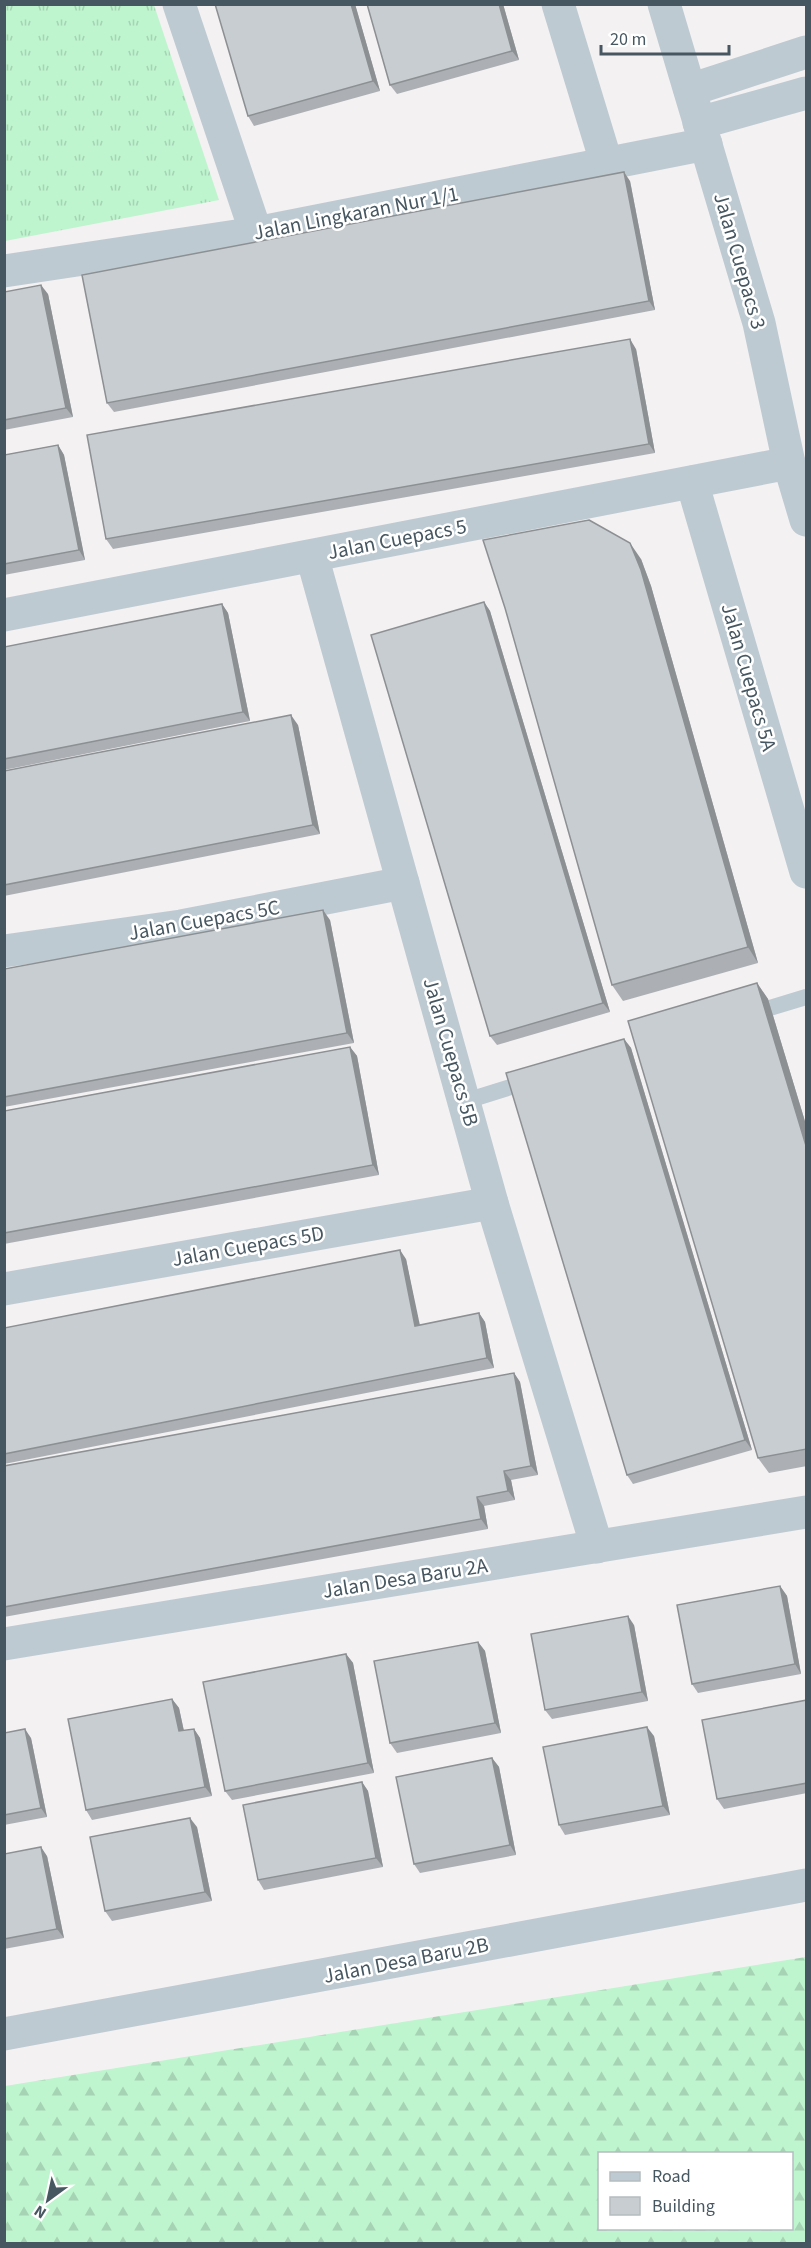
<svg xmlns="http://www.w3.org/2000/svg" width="811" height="2248" viewBox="0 0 811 2248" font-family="'Source Sans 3',sans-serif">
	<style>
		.grass { fill: url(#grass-tufts) }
		.forest { fill: url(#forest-firs); fill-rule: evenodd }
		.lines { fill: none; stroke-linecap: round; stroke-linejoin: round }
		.service { stroke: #becad2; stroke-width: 16 }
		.minor { stroke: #becad2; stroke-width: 33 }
		.wall { fill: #acb0b5 }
		.shaded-wall { fill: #8c9093 }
		.building { fill: #c8cdd2; stroke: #8c9093; stroke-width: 1.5 }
		.labels { text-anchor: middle; stroke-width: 5; stroke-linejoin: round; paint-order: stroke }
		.street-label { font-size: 21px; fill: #475761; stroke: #fff }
	</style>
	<defs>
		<pattern id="grass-tufts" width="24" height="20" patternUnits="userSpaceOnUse" patternTransform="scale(1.5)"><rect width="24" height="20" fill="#bef4ce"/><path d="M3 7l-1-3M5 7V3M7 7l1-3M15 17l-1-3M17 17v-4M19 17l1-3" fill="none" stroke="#a5d3b3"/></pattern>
		<pattern id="forest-firs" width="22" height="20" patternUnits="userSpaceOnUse" patternTransform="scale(1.5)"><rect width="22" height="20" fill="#bef4ce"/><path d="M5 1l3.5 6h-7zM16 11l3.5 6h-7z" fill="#a5d3b3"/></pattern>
	</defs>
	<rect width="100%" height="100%" fill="#f4f1f2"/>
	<!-- grass -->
	<path class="grass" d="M 5,4 L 154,5 L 219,200 L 5,241 Z"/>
	<!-- forest -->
	<path class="forest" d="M 806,1957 L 806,2243 L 5,2243 L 5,2086 ZM 600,2154 L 792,2154 L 792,2228 L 600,2228 Z"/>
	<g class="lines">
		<!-- service -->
		<g class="service">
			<path d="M 750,1014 L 806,997"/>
			<path d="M 466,1101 L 530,1081"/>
		</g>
		<!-- minor -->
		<g class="minor">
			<path d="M 179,4 L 256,233"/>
			<path d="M 558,4 L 607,165"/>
			<path d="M 664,4 L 759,323 L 789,463 L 806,520"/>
			<path d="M 690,90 L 806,52"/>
			<path d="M 699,123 L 806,93"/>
			<path d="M 4,271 L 256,233 L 706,144"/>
			<path d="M 692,482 L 806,872"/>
			<path d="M 312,556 L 492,1203 L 597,1547"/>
			<path d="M 4,615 L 789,463"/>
			<path d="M 4,951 L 181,926 L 403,883"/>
			<path d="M 4,1289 L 492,1203"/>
			<path d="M 4,1644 L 806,1512"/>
			<path d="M 4,2034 L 806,1885"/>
		</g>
	</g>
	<!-- wall -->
	<g class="wall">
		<path d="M 215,4 L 355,4 L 380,91 L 254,126 L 248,116 Z"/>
		<path d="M 367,4 L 503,4 L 519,60 L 397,94 L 390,85 Z"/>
		<path d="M 630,181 L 655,310 L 114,412 L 107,403 Z"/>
		<path d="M 4,292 L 48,294 L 73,417 L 4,430 Z"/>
		<path d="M 636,349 L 655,453 L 113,549 L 106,539 Z"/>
		<path d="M 58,445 L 64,455 L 85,560 L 4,575 L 4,455 Z"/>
		<path d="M 641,559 L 651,586 L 758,963 L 623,1001 L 612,985 Z"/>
		<path d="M 484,602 L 490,611 L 610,1012 L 497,1045 L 490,1036 Z"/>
		<path d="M 222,604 L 228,613 L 250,721 L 4,770 L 4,647 Z"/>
		<path d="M 298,725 L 320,834 L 4,896 L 4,771 Z"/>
		<path d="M 330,920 L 354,1043 L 4,1107 L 4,969 Z"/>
		<path d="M 757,983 L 768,999 L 807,1128 L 807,1466 L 769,1473 L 758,1458 Z"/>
		<path d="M 624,1039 L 631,1048 L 752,1450 L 633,1484 L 627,1475 Z"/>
		<path d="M 350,1047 L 357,1056 L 379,1175 L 4,1244 L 4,1111 Z"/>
		<path d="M 406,1259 L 419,1325 L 479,1313 L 485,1322 L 494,1368 L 4,1464 L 4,1328 Z"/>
		<path d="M 514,1373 L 520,1382 L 538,1475 L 511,1480 L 515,1500 L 484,1506 L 488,1529 L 4,1617 L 4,1466 Z"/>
		<path d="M 780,1586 L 787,1596 L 801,1674 L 698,1693 L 692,1684 Z"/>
		<path d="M 634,1625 L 648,1701 L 552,1719 L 545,1710 Z"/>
		<path d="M 478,1642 L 485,1651 L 501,1733 L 397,1753 L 390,1743 Z"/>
		<path d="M 346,1654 L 353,1663 L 374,1773 L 232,1800 L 225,1791 Z"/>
		<path d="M 172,1699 L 179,1708 L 184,1731 L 194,1729 L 200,1738 L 212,1796 L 92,1820 L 86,1810 Z"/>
		<path d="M 807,1700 L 807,1793 L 724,1809 L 717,1799 Z"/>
		<path d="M 4,1733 L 31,1738 L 47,1817 L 4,1825 Z"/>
		<path d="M 654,1736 L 670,1815 L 565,1835 L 559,1825 Z"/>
		<path d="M 492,1758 L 499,1767 L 516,1855 L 420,1873 L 414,1864 Z"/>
		<path d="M 362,1782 L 368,1791 L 383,1867 L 264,1890 L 258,1880 Z"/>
		<path d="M 197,1827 L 212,1901 L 112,1921 L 105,1911 Z"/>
		<path d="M 4,1854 L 47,1856 L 64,1938 L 4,1949 Z"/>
	</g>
	<!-- shaded-wall -->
	<g class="shaded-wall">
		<path d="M 351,4 L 355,4 L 380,91 L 373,81 Z"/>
		<path d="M 499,4 L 503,4 L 519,60 L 512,51 Z"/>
		<path d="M 624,172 L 630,181 L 655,310 L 649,301 Z"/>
		<path d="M 41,285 L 48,294 L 73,417 L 66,408 Z"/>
		<path d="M 630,339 L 636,349 L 655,453 L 649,444 Z"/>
		<path d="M 58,445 L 64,455 L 85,560 L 79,550 Z"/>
		<path d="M 630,543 L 641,559 L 651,586 L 758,963 L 748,947 Z"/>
		<path d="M 484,602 L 490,611 L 610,1012 L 603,1003 Z"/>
		<path d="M 222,604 L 228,613 L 250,721 L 243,712 Z"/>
		<path d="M 291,715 L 298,725 L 320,834 L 313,825 Z"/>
		<path d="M 323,910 L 330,920 L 354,1043 L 347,1033 Z"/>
		<path d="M 757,983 L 768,999 L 807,1128 L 807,1149 Z"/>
		<path d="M 624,1039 L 631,1048 L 752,1450 L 745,1440 Z"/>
		<path d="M 350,1047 L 357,1056 L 379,1175 L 373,1165 Z"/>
		<path d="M 400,1250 L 406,1259 L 422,1335 L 415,1326 Z"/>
		<path d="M 479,1313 L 485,1322 L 494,1368 L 487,1358 Z"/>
		<path d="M 514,1373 L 520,1382 L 538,1475 L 531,1466 Z"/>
		<path d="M 504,1471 L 511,1480 L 515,1500 L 508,1491 Z"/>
		<path d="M 477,1497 L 484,1506 L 488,1529 L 481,1519 Z"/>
		<path d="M 780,1586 L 787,1596 L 801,1674 L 795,1664 Z"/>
		<path d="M 628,1616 L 634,1625 L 648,1701 L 642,1692 Z"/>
		<path d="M 478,1642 L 485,1651 L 501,1733 L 495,1723 Z"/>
		<path d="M 346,1654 L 353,1663 L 374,1773 L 368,1763 Z"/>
		<path d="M 172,1699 L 179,1708 L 186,1741 L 179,1731 Z"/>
		<path d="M 647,1727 L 654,1736 L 670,1815 L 663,1806 Z"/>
		<path d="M 25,1729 L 31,1738 L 47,1817 L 41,1808 Z"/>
		<path d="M 194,1729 L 200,1738 L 212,1796 L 205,1787 Z"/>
		<path d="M 492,1758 L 499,1767 L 516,1855 L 510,1845 Z"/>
		<path d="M 362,1782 L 368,1791 L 383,1867 L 376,1858 Z"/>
		<path d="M 190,1818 L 197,1827 L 212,1901 L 205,1892 Z"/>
		<path d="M 41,1847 L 47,1856 L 64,1938 L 57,1929 Z"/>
	</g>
	<!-- building -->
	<g class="building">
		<path d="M 215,4 L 351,4 L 373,81 L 248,116 Z"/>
		<path d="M 367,4 L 499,4 L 512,51 L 390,85 Z"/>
		<path d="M 624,172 L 649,301 L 107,403 L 82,275 Z"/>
		<path d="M 41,285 L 66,408 L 4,420 L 4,292 Z"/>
		<path d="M 630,339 L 649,444 L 106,539 L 87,435 Z"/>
		<path d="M 58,445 L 79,550 L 4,564 L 4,455 Z"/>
		<path d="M 589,520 L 630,543 L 641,570 L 748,947 L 612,985 L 505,608 L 483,540 Z"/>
		<path d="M 484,602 L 603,1003 L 490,1036 L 371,635 Z"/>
		<path d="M 222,604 L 243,712 L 4,759 L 4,647 Z"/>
		<path d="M 291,715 L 313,825 L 4,885 L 4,771 Z"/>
		<path d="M 323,910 L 347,1033 L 4,1097 L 4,969 Z"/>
		<path d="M 757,983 L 807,1149 L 807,1449 L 758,1458 L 628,1021 Z"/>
		<path d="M 624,1039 L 745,1440 L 627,1475 L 506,1073 Z"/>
		<path d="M 350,1047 L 373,1165 L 4,1233 L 4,1111 Z"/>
		<path d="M 400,1250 L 415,1326 L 479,1313 L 487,1358 L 4,1454 L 4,1328 Z"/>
		<path d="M 514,1373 L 531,1466 L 504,1471 L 508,1491 L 477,1497 L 481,1519 L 4,1607 L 4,1466 Z"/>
		<path d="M 780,1586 L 795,1664 L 692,1684 L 677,1605 Z"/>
		<path d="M 628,1616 L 642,1692 L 545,1710 L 531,1634 Z"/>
		<path d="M 478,1642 L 495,1723 L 390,1743 L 374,1661 Z"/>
		<path d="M 346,1654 L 368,1763 L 225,1791 L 203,1682 Z"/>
		<path d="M 172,1699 L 179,1731 L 194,1729 L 205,1787 L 86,1810 L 68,1719 Z"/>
		<path d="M 807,1700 L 807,1783 L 717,1799 L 702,1720 Z"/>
		<path d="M 647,1727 L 663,1806 L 559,1825 L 543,1747 Z"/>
		<path d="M 25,1729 L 41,1808 L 4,1815 L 4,1733 Z"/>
		<path d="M 492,1758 L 510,1845 L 414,1864 L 396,1777 Z"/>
		<path d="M 362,1782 L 376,1858 L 258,1880 L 243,1805 Z"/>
		<path d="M 190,1818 L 205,1892 L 105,1911 L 90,1837 Z"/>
		<path d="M 41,1847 L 57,1929 L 4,1939 L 4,1854 Z"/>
	</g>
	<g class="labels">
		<!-- street labels -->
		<g class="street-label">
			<text transform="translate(356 213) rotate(-11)" y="7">Jalan Lingkaran Nur 1/1</text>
			<text transform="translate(740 261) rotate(74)" y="7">Jalan Cuepacs 3</text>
			<text transform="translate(397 539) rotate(-11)" y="7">Jalan Cuepacs 5</text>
			<text transform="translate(749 677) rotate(74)" y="7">Jalan Cuepacs 5A</text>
			<text transform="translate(204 920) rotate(-10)" y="7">Jalan Cuepacs 5C</text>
			<text transform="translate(451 1052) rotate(74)" y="7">Jalan Cuepacs 5B</text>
			<text transform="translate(248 1246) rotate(-10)" y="7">Jalan Cuepacs 5D</text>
			<text transform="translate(405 1578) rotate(-9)" y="7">Jalan Desa Baru 2A</text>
			<text transform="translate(406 1960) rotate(-11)" y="7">Jalan Desa Baru 2B</text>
		</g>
	</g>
	<!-- border -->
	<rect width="811" height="2248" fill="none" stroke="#475761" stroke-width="12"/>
	<!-- legend -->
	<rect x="598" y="2152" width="195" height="78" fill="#ffffff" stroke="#b5bcc0" stroke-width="1.5"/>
	<rect x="610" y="2172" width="30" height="9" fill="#becad2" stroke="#b5bcc0" stroke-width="1.5"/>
	<text x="652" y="2182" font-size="18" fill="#475761">Road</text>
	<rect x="610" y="2197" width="30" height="18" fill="#c8cdd2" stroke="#b5bcc0" stroke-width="1.5"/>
	<text x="652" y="2212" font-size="18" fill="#475761">Building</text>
	<!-- north arrow -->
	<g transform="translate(48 2200) rotate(213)" stroke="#ffffff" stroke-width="4.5" paint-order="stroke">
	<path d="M0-4.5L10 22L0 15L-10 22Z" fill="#475761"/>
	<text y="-9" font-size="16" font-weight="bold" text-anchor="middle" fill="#475761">N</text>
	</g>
	<!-- scale -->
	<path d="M601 45v9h128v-9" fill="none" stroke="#475761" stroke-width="3"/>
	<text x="610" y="45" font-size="18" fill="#475761" stroke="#ffffff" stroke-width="4.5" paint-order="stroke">20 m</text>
</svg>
